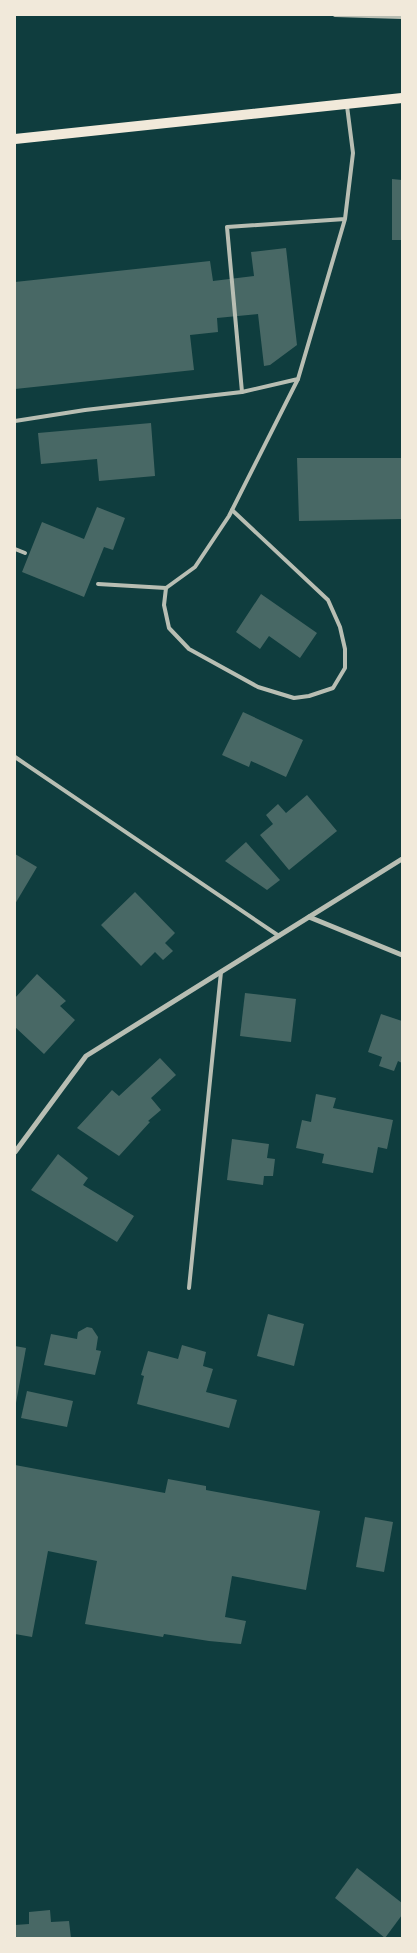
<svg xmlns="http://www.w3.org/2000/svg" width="417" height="1953" viewBox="0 0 417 1953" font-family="Lato,sans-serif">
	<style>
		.building { fill: #486865 }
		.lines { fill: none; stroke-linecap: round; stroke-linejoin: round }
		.service { stroke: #b8beb3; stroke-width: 4 }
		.minor { stroke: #b8beb3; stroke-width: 5 }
		.secondary { stroke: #f1e9da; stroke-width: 10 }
	</style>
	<rect width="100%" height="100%" fill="#0f3d3e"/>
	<!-- building -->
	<g class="building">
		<path d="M 392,179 L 402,180 L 402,240 L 392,240 Z"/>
		<path d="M 286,248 L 297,345 L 270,365 L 264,366 L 258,314 L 217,318 L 218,332 L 190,335 L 194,370 L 15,389 L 15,282 L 210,261 L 213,281 L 254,276 L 251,252 Z"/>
		<path d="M 151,423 L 155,476 L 99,481 L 97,459 L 41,464 L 38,433 Z"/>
		<path d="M 297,458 L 402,458 L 402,519 L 299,521 Z"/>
		<path d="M 97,507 L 125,518 L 113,550 L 104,547 L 84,597 L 22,572 L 42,522 L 84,539 Z"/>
		<path d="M 261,594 L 317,633 L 300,658 L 269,636 L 260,649 L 236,632 Z"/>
		<path d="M 243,712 L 303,740 L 286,777 L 251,761 L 249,767 L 222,755 Z"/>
		<path d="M 307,795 L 337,831 L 289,870 L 260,835 L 273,824 L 266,815 L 278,804 L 286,813 Z"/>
		<path d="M 246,842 L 280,880 L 267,890 L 225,861 Z"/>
		<path d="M 15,854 L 37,867 L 15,904 Z"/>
		<path d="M 135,892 L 175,933 L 165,943 L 173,951 L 163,960 L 155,952 L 141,966 L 101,925 Z"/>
		<path d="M 37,974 L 66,1001 L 60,1006 L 75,1020 L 44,1054 L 15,1027 L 15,998 Z"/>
		<path d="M 245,993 L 296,999 L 291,1042 L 240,1036 Z"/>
		<path d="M 381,1014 L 402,1021 L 402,1063 L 398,1061 L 394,1071 L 379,1066 L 382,1057 L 368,1052 Z"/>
		<path d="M 160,1058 L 176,1075 L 151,1098 L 161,1110 L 148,1121 L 150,1122 L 119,1156 L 77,1128 L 112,1090 L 119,1096 Z"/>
		<path d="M 316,1094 L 336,1098 L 333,1108 L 393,1120 L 387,1149 L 378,1147 L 373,1173 L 322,1163 L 324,1154 L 296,1148 L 302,1120 L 311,1122 Z"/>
		<path d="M 232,1139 L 269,1144 L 267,1158 L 275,1159 L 273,1176 L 264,1176 L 263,1185 L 227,1180 Z"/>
		<path d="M 58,1154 L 88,1178 L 83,1185 L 134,1216 L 117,1242 L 31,1190 Z"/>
		<path d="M 268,1314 L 304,1324 L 294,1366 L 257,1356 Z"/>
		<path d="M 87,1327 L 92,1328 L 98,1337 L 96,1350 L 101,1351 L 95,1375 L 44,1365 L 51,1334 L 77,1339 L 78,1332 Z"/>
		<path d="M 182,1345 L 206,1352 L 203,1366 L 213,1369 L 206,1392 L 237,1400 L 229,1428 L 137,1404 L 144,1376 L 141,1375 L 148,1351 L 178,1359 Z"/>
		<path d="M 15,1346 L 26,1348 L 16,1403 L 15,1403 Z"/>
		<path d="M 27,1391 L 73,1401 L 67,1427 L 21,1418 Z"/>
		<path d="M 15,1465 L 165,1493 L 168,1479 L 206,1486 L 206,1490 L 320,1511 L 306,1590 L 232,1576 L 225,1617 L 246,1621 L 241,1644 L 209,1641 L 164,1634 L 163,1637 L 85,1624 L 97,1561 L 48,1551 L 32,1637 L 15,1634 Z"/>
		<path d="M 365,1517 L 393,1522 L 384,1572 L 356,1567 Z"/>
		<path d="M 357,1868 L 402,1903 L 402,1915 L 385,1938 L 335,1898 Z"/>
		<path d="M 50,1910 L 51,1922 L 69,1921 L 71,1938 L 15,1938 L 15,1925 L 29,1924 L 29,1912 Z"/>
	</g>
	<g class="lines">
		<!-- service -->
		<g class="service">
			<path d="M 335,15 L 402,17"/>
			<path d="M 345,219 L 298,379 L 242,392 L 227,227 L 345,219 L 353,153 L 347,106"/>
			<path d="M 15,421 L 85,410 L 242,392"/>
			<path d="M 15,549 L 25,553"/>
			<path d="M 98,584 L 166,588 L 195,567 L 229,516 L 298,379"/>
			<path d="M 166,588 L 164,605 L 169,628 L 189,649 L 258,687 L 294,698 L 309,696 L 333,688 L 345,668 L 345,649 L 340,627 L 328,600 L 232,510"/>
			<path d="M 15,757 L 279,936"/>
			<path d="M 189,1288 L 221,972"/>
		</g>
		<!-- minor -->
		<g class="minor">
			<path d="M 309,917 L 402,955"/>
			<path d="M 15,1152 L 86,1056 L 402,859"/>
		</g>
		<!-- secondary -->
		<path class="secondary" d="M 15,139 L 402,98"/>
	</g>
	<!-- border -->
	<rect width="417" height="1953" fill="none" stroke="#f1e9da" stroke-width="32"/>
</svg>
